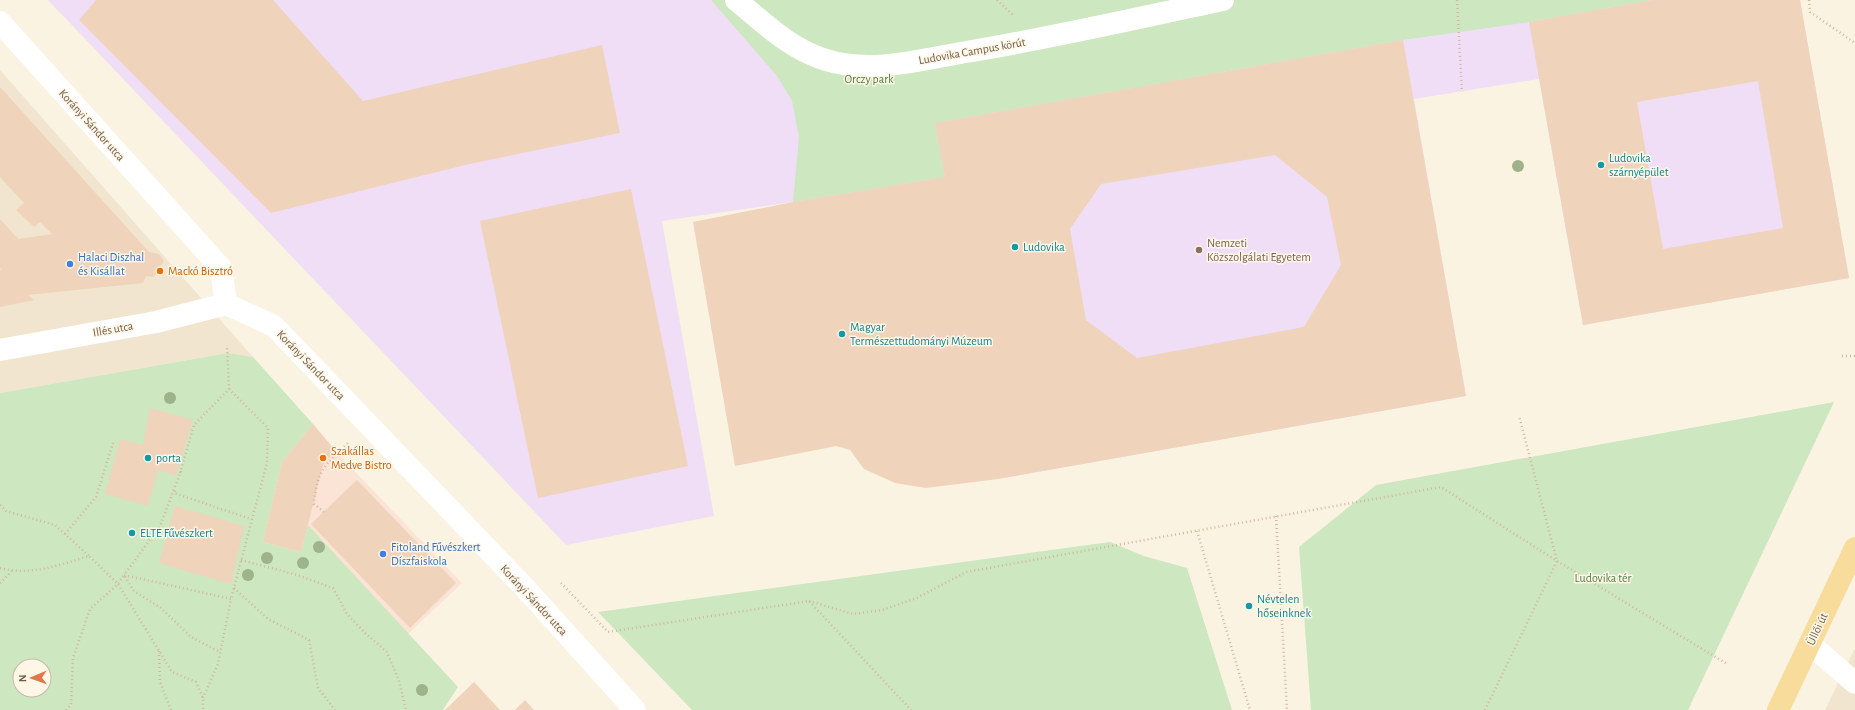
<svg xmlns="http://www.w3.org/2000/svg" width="1855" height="710" viewBox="0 0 1855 710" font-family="'Alegreya Sans',sans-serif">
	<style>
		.residential { fill: #f2e5d0 }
		.commercial { fill: #fbe3d5 }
		.education { fill: #f0def7 }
		.green { fill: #cde7c0; fill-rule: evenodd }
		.building { fill: #efd3ba; fill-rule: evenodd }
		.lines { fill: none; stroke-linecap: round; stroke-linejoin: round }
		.path { stroke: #d3b79d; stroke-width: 2.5; stroke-dasharray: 1 3; stroke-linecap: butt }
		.minor { stroke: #fff; stroke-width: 22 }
		.major { stroke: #f8dc9b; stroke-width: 22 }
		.tree { fill: #9eb28b }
		.culture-dot { fill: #0f9aa8; stroke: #fef7e7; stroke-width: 1.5 }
		.education-dot { fill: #8d6e63; stroke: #fef7e7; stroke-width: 1.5 }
		.shop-dot { fill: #3f7fe0; stroke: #fef7e7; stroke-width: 1.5 }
		.food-dot { fill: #e8710a; stroke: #fef7e7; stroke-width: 1.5 }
		.labels { text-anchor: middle; stroke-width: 3; stroke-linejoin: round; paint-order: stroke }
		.street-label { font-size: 12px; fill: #715a49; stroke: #fef7e7 }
		.park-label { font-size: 12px; fill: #517c44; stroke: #fef7e7 }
		.culture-label { font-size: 12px; fill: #0d838f; stroke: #fef7e7; text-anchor: start }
		.education-label { font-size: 12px; fill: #785e54; stroke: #fef7e7; text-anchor: start }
		.shop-label { font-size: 12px; fill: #366cbe; stroke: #fef7e7; text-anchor: start }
		.food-label { font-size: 12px; fill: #c56008; stroke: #fef7e7; text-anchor: start }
	</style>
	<rect width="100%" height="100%" fill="#fbf3e1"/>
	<!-- residential -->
	<g class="residential">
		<path d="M 0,70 L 253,357 L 228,353 L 0,393 Z"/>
		<path d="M 1855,648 L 1855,710 L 1825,710 Z"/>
	</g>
	<!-- commercial -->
	<path class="commercial" d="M 313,424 L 337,453 L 462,583 L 408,634 L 301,552 L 263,542 L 282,462 Z"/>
	<!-- education -->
	<path class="education" d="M 48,0 L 1800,0 L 1849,278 L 1583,325 L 1539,79 L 1414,99 L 1466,396 L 998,479 L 793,202 L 662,221 L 714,516 L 566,545 Z"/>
	<!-- green -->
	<g class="green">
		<path d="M 711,0 L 1653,0 L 1529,22 L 1403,40 L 935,123 L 945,177 L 793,202 L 799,137 L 792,101 L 777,76 Z"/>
		<path d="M 228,353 L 253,357 L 313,424 L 282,462 L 263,542 L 301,552 L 308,525 L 458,687 L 443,710 L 0,710 L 0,393 ZM 20,666 L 44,666 L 44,690 L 20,690 Z"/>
		<path d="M 1834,402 L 1688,710 L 1311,710 L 1299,547 L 1376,485 Z"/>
		<path d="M 1110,542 L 1144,556 L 1187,568 L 1232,710 L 692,710 L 598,612 Z"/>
	</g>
	<!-- building -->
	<g class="building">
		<path d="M 96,0 L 273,0 L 363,101 L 602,45 L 620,133 L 465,165 L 271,213 L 79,20 Z"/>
		<path d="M 1653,0 L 1800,0 L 1849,278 L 1583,325 L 1529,22 ZM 1758,81 L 1783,228 L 1663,249 L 1637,102 Z"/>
		<path d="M 1403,40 L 1466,396 L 998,479 L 926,488 L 895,483 L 864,469 L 850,450 L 836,446 L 735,466 L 693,222 L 793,202 L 945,177 L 935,123 ZM 1275,155 L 1327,197 L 1341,265 L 1304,327 L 1137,358 L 1086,320 L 1070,229 L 1101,184 Z"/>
		<path d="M 0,87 L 149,252 L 159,254 L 164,261 L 154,277 L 146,276 L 143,283 L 28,295 L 34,300 L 0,307 L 0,270 L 2,270 L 0,268 L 0,219 L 18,239 L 52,234 L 40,222 L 34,227 L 16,210 L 24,203 L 0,177 Z"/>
		<path d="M 631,189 L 688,466 L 538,498 L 480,221 Z"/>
		<path d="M 150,408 L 193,420 L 176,476 L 158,470 L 148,506 L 105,494 L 120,439 L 143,445 Z"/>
		<path d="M 313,424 L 335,450 L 323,465 L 301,552 L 263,542 L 282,462 Z"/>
		<path d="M 357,480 L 456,583 L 410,628 L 311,524 Z"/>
		<path d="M 175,506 L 244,526 L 231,584 L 159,563 Z"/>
		<path d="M 474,682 L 500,710 L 445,710 Z"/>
		<path d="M 525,700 L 534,710 L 515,710 Z"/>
	</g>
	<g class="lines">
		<!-- path -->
		<g class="path">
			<path d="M 997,0 L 1014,16"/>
			<path d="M 1457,0 L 1462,92"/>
			<path d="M 1809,0 L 1810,12 L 1855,43"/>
			<path d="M 1842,356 L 1855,356"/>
			<path d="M 229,389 L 268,428 L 267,463 L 231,599"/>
			<path d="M 181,471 L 160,526 L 124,575 L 231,599 L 218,664 L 203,698"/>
			<path d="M 180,473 L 194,425 L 229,389 L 227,345"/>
			<path d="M 175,491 L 174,493 L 251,519"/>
			<path d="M 0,505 L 6,511 L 55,525 L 89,556"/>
			<path d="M 324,512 L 314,504 C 317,470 325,465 348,443"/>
			<path d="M 1276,516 L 1287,710"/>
			<path d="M 1197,531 L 1250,710"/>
			<path d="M 65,534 L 96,497 L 114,440"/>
			<path d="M 241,560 L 297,575 L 333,588 L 347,614 L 365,633 L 387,652 L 399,681 L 406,710"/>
			<path d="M 0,568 C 31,576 59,565 89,556 L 118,584 L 124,575 L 134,591 L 161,608 L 191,637 L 220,652"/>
			<path d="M 0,583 L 12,571"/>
			<path d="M 561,583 L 608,632 L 809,601 L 911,710"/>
			<path d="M 234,588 L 268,619 L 309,640 L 318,688 L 335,710"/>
			<path d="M 809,601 L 853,614 L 882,610 L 917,598 L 966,572 L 1441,487 L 1557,561 L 1727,664"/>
			<path d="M 159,651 L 160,682 L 171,710"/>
			<path d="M 66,710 L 71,705 L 73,658 L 90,609 L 118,584 L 172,672 L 196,682 L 203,698 L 203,710"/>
			<path d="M 1485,710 L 1557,561 L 1519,416"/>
		</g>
		<!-- minor -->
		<g class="minor">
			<path d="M 736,0 C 764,23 790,49 826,60 C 871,74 920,60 966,52 C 1052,38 1138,18 1223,0"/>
			<path d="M 0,22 L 221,268 L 226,304"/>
			<path d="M 226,304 L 274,326 L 526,589 L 635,710"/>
			<path d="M 0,350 L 156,322 L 226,304"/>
			<path d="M 1810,644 L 1855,683"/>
		</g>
		<!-- major -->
		<path class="major" d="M 1778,710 L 1855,548"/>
	</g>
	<!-- trees -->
	<g class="tree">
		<circle cx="1518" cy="166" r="6"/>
		<circle cx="170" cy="398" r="6"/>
		<circle cx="319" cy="547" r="6"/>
		<circle cx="267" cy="558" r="6"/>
		<circle cx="303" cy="563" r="6"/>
		<circle cx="248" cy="575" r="6"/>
		<circle cx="422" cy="690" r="6"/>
	</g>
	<!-- markers -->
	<g class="culture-dot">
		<circle cx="1601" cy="165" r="4"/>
		<circle cx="1015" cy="247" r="4"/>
		<circle cx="842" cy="334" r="4"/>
		<circle cx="148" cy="458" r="4"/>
		<circle cx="132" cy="533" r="4"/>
		<circle cx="1249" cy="606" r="4"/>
	</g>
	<circle class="education-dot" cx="1199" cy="250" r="4"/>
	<g class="shop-dot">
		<circle cx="70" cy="264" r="4"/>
		<circle cx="383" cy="554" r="4"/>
	</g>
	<g class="food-dot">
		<circle cx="160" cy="271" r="4"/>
		<circle cx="323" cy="458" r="4"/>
	</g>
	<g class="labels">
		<!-- street labels -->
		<g class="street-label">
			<text transform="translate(972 51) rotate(-10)" y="4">Ludovika Campus körút</text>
			<text transform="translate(92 125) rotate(48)" y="4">Korányi Sándor utca</text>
			<text transform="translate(113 329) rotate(-10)" y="4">Illés utca</text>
			<text transform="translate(311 365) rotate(46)" y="4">Korányi Sándor utca</text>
			<text transform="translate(534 600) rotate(47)" y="4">Korányi Sándor utca</text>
			<text transform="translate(1817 629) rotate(-65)" y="4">Üllői út</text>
		</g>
		<!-- park labels -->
		<g class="park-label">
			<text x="869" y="83">Orczy park</text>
			<text x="1603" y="582">Ludovika tér</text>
		</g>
		<!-- culture labels -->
		<g class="culture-label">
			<text x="1609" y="162">Ludovika<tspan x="1609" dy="14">szárnyépület</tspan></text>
			<text x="1023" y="251">Ludovika</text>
			<text x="850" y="331">Magyar<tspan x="850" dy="14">Természettudományi Múzeum</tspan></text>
			<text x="156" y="462">porta</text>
			<text x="140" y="537">ELTE Fűvészkert</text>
			<text x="1257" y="603">Névtelen<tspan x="1257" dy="14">hőseinknek</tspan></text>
		</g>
		<!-- education labels -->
		<g class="education-label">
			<text x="1207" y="247">Nemzeti<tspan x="1207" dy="14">Közszolgálati Egyetem</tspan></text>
		</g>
		<!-- shop labels -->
		<g class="shop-label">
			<text x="78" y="261">Halaci Diszhal<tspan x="78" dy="14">és Kisállat</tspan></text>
			<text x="391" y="551">Fitoland Fűvészkert<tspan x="391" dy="14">Díszfaiskola</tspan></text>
		</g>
		<!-- food labels -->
		<g class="food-label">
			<text x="168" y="275">Mackó Bisztró</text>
			<text x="331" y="455">Szakállas<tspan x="331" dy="14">Medve Bistro</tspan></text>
		</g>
	</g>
	<!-- north arrow -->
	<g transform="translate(32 678) rotate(268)"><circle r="19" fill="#fef7e7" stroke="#c6b8a8"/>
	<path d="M0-3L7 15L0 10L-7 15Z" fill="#e1774a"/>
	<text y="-6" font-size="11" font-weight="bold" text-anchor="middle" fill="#715a49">N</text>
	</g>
</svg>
